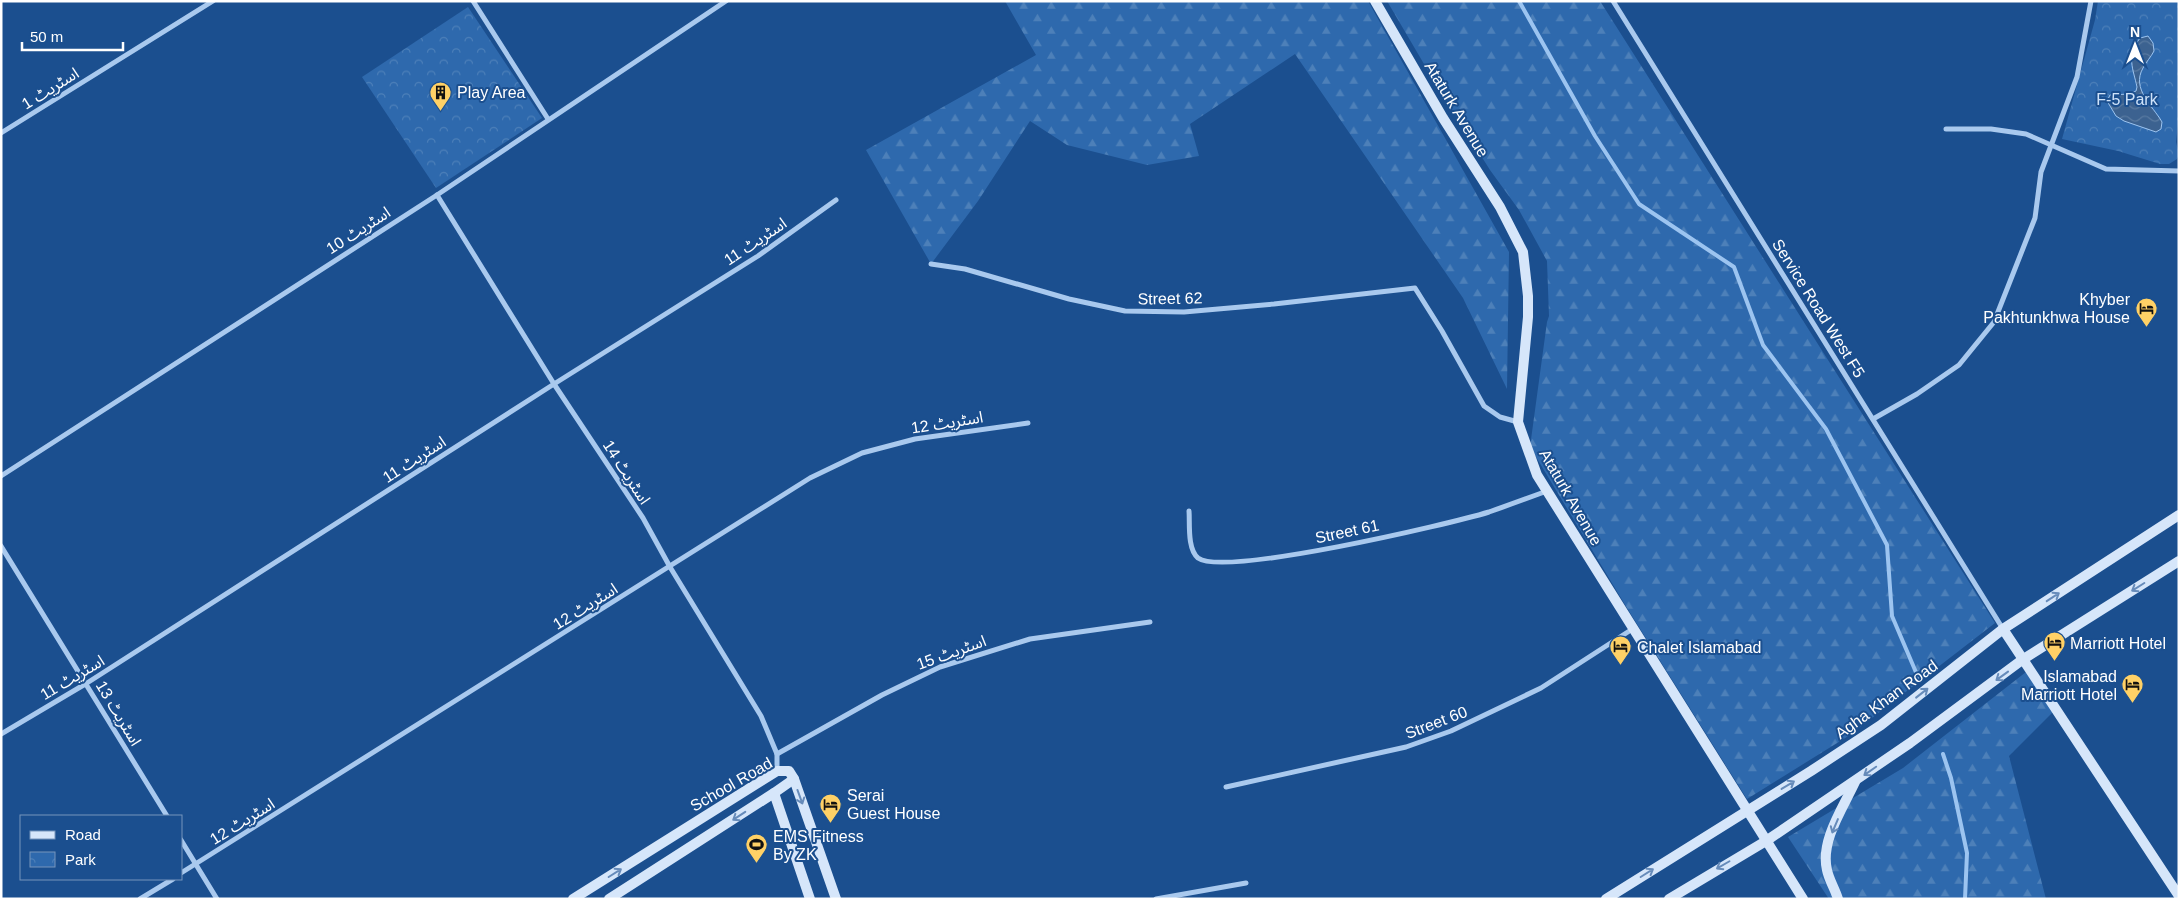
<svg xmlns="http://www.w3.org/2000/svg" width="2180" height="900" viewBox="0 0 2180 900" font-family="Arial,'Noto Sans Arabic',sans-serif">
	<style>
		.forest { fill: url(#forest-firs) }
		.park { fill: url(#park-crowns) }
		.water { fill: url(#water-waves); stroke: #9cc4f0 }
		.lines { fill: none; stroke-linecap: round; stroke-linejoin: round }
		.stream { stroke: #9cc4f0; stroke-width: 4 }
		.street { stroke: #a9c9ee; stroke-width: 5 }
		.secondary { stroke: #d6e6fa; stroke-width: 10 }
		.oneway { stroke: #668bba }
		.labels { text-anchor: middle; stroke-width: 4; stroke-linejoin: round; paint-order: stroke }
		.street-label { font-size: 16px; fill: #fff; stroke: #1b4f8f }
		.poi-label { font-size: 16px; fill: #fff; stroke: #1b4f8f; text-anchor: start }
		.park-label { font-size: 16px; fill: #cfe3fa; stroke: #1b4f8f }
	</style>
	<defs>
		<pattern id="forest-firs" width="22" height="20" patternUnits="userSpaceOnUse" patternTransform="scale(1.25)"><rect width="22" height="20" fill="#2e69ad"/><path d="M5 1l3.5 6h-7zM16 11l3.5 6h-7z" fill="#4d80b9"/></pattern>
		<pattern id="park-crowns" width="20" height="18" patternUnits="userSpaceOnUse" patternTransform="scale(1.25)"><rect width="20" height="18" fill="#2e69ad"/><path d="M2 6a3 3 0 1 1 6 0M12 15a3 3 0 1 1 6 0" fill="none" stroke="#4d80b9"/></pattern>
		<pattern id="water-waves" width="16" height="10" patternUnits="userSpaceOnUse" patternTransform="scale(1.25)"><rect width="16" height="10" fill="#3c6290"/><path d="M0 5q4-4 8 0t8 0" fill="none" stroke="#597aa1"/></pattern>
	</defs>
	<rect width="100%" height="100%" fill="#1b4f8f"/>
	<!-- forest -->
	<g class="forest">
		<path d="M 1005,1 L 1368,1 L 1509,252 L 1507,389 L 1463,298 L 1295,54 L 1190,124 L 1199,156 L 1147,165 L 1067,145 L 1030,121 L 978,201 L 931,264 L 866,150 L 1036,55 Z"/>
		<path d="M 1387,1 L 1600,1 L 1995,623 L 1850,735 L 1747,799 L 1627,608 L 1530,447 L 1547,322 L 1549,316 L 1547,261 L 1519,210 L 1490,170 L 1434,81 Z"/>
		<path d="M 2026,672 L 2053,712 L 2009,756 L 2046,899 L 1829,899 L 1788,837 L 1903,768 Z"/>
	</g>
	<!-- park -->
	<g class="park">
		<path d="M 2098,1 L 2179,1 L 2179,115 L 2176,142 L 2179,154 L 2177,159 L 2169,164 L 2160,164 L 2118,151 L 2062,139 L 2095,20 Z"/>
		<path d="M 468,7 L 542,118 L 436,188 L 362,77 Z"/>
	</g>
	<!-- water -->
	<path class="water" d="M 2148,36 L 2153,43 L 2154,51 C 2151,57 2146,62 2143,68 C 2131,89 2153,106 2162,122 L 2161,129 L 2156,132 L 2124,121 L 2116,116 L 2107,101 L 2110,95 L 2129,94 L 2136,91 L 2137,87 C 2133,68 2126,57 2140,38 Z"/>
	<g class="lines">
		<!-- stream -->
		<g class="stream">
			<path d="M 1519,1 L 1595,136 L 1639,204 L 1734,267 L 1763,345 L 1826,429 L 1887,545 L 1892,616 L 1918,677"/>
			<path d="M 1943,754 L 1951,778 L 1967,853 L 1965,899"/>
		</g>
		<!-- street -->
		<g class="street">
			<path d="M 473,1 L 548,119"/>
			<path d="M 1613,1 L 2003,629"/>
			<path d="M 1946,129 L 1991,129 L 2026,134 L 2106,169 L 2179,171"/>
			<path d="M 1,133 L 213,1"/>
			<path d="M 437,195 L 554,384 L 643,518 L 670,567 L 761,716 L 777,754 L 777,771"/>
			<path d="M 931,264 L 965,269 L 1069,299 L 1125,311 L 1184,312 L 1274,304 L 1415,288 L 1442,331 L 1484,406 L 1500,417 L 1518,422"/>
			<path d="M 1873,419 L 1917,394 L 1959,365 L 1994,322 L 2035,218 L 2041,172 L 2077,77 L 2091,1"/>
			<path d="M 1,476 L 437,195 L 726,1"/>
			<path d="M 1189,511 C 1190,523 1187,549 1198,558 C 1224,577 1450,524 1489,512 C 1509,505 1528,498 1547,491"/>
			<path d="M 1,546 L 167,816"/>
			<path d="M 1,734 L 87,683 L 554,384 L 758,256 L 836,200"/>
			<path d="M 777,754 L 882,695 L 940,667 L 1030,639 L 1150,622"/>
			<path d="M 1226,787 L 1406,747 L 1451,731 L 1541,688 L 1634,628"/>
			<path d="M 181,840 L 217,899"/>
			<path d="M 181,873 L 810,478 L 862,453 L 915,439 L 1028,423"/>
			<path d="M 140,899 L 173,879"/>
			<path d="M 1156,899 L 1246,883"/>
		</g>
		<!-- secondary -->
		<g class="secondary">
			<path d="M 1375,1 L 1443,118 L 1500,207 L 1523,252 L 1528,296 L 1528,317 L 1518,422 L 1537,475 L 1803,899"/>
			<path d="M 2003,629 L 2179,896"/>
			<path d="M 774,793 L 794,779"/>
			<path d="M 573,899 L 777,771 L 789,771 L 794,779 L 836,899"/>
			<path d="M 609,899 L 774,793 L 810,899"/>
			<path d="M 1606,899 L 1811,771 L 1881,725 L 2003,629 L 2179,515"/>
			<path d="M 1669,899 L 1766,841 L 1910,743 L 2022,660 L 2179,561"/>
			<path d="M 1838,899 C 1835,889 1829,880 1827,870 C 1820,841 1843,808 1855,782"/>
		</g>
	</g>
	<!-- one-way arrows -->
	<defs><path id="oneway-shaft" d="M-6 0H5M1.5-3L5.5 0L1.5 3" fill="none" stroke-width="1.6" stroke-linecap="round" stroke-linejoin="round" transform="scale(1.25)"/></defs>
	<g class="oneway">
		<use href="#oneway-shaft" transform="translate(2138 587) rotate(148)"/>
		<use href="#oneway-shaft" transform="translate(2053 597) rotate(-33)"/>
		<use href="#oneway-shaft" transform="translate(2002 676) rotate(144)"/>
		<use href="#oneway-shaft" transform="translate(1922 693) rotate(-38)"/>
		<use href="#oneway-shaft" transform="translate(1870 771) rotate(145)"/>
		<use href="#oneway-shaft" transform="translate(1788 785) rotate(-31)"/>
		<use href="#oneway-shaft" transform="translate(800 797) rotate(70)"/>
		<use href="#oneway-shaft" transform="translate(739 816) rotate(147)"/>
		<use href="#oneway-shaft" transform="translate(1835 826) rotate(113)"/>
		<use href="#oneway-shaft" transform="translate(1723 865) rotate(150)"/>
		<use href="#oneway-shaft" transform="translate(615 873) rotate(-32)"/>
		<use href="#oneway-shaft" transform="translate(1647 873) rotate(-32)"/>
	</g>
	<!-- icons -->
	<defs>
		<symbol id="building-pin" viewBox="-11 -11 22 30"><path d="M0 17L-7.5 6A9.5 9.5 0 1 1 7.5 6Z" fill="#ffd166" stroke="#1b4f8f"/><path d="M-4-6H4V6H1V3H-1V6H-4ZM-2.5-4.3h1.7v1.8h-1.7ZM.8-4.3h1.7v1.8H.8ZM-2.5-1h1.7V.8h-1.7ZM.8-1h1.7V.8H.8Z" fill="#111"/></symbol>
		<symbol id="hotel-pin" viewBox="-11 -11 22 30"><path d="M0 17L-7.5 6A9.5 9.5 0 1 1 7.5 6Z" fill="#ffd166" stroke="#1b4f8f"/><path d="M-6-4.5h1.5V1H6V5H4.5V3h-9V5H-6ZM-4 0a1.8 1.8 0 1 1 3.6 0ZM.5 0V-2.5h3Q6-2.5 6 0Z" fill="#111"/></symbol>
		<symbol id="stadium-pin" viewBox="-11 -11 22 30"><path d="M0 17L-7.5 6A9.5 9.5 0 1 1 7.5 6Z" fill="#ffd166" stroke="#1b4f8f"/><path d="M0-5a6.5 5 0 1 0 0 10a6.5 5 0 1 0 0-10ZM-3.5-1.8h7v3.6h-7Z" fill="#111"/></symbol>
	</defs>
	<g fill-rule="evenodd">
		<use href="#building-pin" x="428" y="80" width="25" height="34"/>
		<use href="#hotel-pin" x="2134" y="296" width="25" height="34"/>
		<use href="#hotel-pin" x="2042" y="630" width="25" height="34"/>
		<use href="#hotel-pin" x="1608" y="634" width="25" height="34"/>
		<use href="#hotel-pin" x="2120" y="672" width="25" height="34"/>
		<use href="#hotel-pin" x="818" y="792" width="25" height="34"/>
		<use href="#stadium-pin" x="744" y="832" width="25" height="34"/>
	</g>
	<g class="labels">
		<!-- street labels -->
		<g class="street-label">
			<text transform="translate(50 88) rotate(-32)" y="6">اسٹریٹ 1</text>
			<text transform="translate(1457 109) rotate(59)" y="6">Ataturk Avenue</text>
			<text transform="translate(358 230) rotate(-33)" y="6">اسٹریٹ 10</text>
			<text transform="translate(755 241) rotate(-34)" y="6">اسٹریٹ 11</text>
			<text transform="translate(1170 298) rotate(-1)" y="6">Street 62</text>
			<text transform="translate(1819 308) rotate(58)" y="6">Service Road West F5</text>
			<text transform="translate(947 422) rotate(-9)" y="6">اسٹریٹ 12</text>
			<text transform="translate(414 459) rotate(-33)" y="6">اسٹریٹ 11</text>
			<text transform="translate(627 472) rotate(57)" y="6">اسٹریٹ 14</text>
			<text transform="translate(1571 497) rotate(60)" y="6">Ataturk Avenue</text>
			<text transform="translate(1347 531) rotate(-12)" y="6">Street 61</text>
			<text transform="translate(585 606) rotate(-32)" y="6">اسٹریٹ 12</text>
			<text transform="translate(951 652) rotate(-20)" y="6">اسٹریٹ 15</text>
			<text transform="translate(72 677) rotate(-31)" y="6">اسٹریٹ 11</text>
			<text transform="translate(1886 699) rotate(-36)" y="6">Agha Khan Road</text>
			<text transform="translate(119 713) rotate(59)" y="6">اسٹریٹ 13</text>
			<text transform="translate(1436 722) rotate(-21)" y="6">Street 60</text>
			<text transform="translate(731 784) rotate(-30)" y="6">School Road</text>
			<text transform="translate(242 821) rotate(-32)" y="6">اسٹریٹ 12</text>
		</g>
		<!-- poi labels -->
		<g class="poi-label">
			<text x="457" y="98">Play Area</text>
			<text x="2130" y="305" text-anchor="end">Khyber<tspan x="2130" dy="18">Pakhtunkhwa House</tspan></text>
			<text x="2070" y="649">Marriott Hotel</text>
			<text x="1637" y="653">Chalet Islamabad</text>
			<text x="2117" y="682" text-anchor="end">Islamabad<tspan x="2117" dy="18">Marriott Hotel</tspan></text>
			<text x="847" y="801">Serai<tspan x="847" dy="18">Guest House</tspan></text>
			<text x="773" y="842">EMS Fitness<tspan x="773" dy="18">By ZK</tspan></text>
		</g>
		<!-- park labels -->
		<g class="park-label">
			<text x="2127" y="105">F-5 Park</text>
		</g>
	</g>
	<!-- border -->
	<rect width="2180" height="900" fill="none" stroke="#ffffff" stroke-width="5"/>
	<!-- legend -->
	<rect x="20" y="815" width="162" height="65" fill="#1b4f8f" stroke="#7695bc"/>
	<rect x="30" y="831" width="25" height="8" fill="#d6e6fa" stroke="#7695bc"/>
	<text x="65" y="840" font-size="15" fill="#ffffff">Road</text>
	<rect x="30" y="852" width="25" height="15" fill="url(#park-crowns)" stroke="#7695bc"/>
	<text x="65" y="865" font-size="15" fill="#ffffff">Park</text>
	<!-- north arrow -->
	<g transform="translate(2135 45)" stroke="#1b4f8f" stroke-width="4" paint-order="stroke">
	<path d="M0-4L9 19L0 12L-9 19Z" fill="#ffffff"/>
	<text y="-8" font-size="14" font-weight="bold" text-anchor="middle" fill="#ffffff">N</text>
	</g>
	<!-- scale -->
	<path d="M22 42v8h101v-8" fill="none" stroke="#ffffff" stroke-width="2.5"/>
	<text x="30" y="42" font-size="15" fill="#ffffff" stroke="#1b4f8f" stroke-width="4" paint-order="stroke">50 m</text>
</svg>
